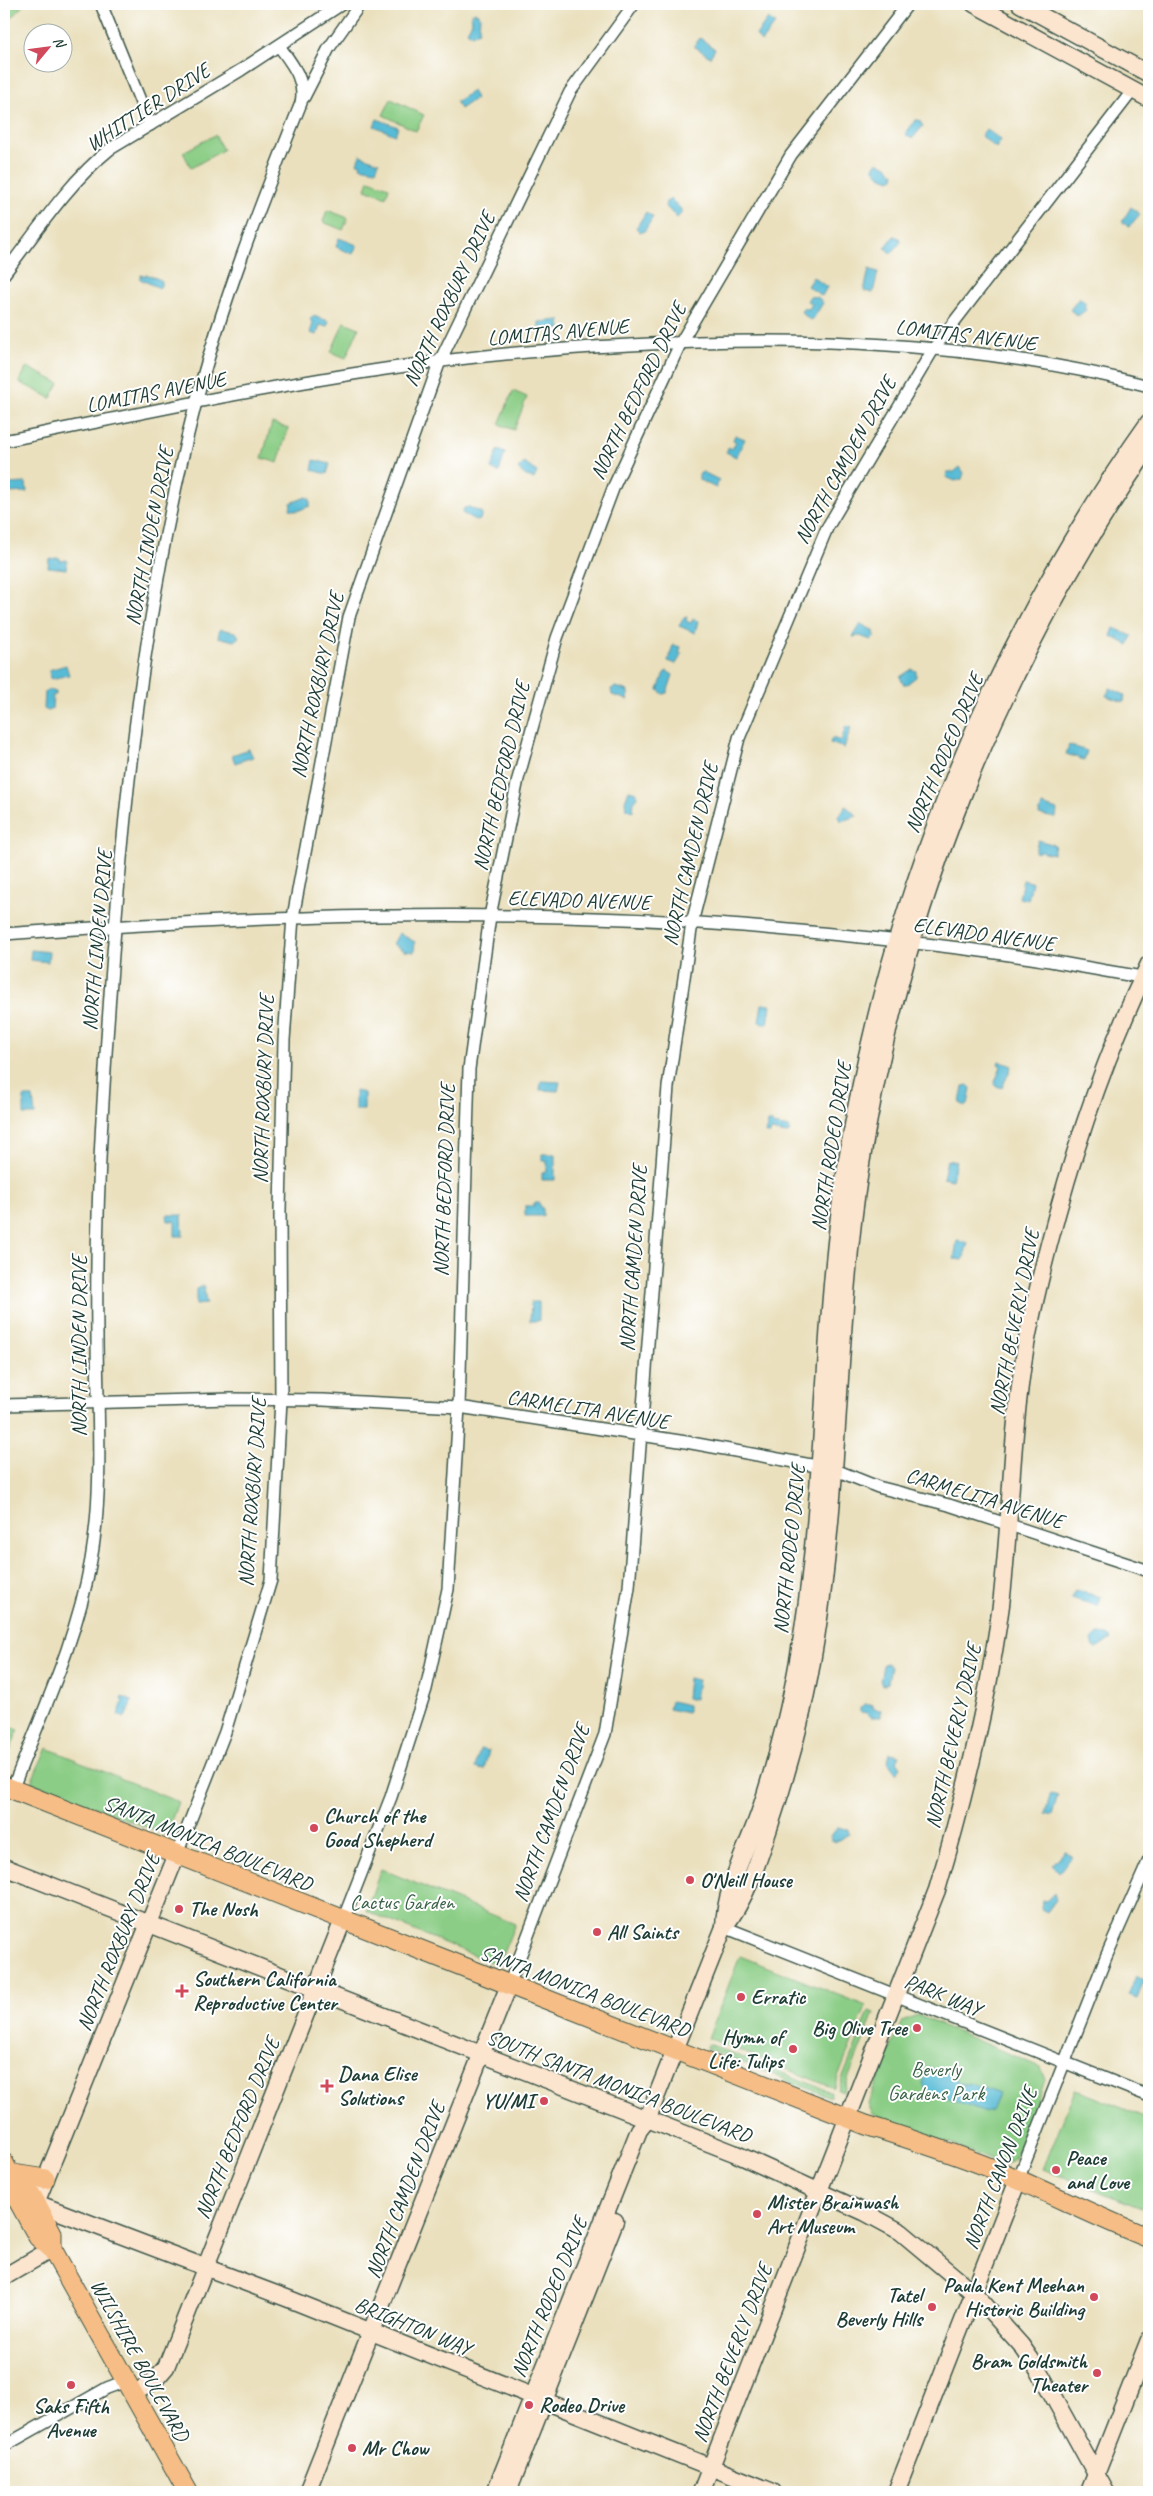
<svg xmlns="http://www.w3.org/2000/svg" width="1153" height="2496" viewBox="0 0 1153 2496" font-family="Caveat,sans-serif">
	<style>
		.green { fill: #8bcd86; stroke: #55855d }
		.water { fill: #58bbd6; stroke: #3c7c85 }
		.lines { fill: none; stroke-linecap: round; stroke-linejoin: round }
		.street-casing { stroke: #3d5549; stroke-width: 14 }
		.secondary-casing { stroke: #3d5549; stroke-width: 19 }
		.primary-casing { stroke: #3d5549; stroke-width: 21 }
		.street { stroke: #fff; stroke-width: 11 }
		.secondary { stroke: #fbe5cf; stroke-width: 16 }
		.primary { stroke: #f6be86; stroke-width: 19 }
		.poi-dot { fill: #d1495b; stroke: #fff; stroke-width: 2 }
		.labels { text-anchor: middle; stroke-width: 4; stroke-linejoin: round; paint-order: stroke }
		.street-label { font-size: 21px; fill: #1f3d34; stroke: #fff }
		.poi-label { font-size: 21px; font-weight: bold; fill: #1f3d34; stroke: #fff; text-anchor: start }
		.park-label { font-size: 21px; fill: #3a6148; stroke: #fff }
	</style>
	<rect width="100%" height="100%" fill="#fff"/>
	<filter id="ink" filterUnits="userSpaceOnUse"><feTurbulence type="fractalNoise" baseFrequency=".02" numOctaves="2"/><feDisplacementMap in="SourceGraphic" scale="10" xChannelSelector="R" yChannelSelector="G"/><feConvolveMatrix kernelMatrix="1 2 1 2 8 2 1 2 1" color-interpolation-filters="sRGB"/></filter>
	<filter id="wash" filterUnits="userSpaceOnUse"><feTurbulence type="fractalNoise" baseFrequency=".0096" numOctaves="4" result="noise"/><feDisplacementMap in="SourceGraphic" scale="20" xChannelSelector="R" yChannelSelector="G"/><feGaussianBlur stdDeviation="1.12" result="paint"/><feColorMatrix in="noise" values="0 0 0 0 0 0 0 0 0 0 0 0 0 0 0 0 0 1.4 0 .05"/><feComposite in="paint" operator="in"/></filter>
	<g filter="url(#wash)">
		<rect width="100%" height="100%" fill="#eae0bd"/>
		<!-- green -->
		<g class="green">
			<path d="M 4,4 L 24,4 L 4,27 Z"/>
			<path d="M 391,99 L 424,115 L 416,131 L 383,115 Z"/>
			<path d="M 215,135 L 223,150 L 191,168 L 183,152 Z"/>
			<path d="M 369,180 L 389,187 L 386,197 L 366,189 Z"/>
			<path d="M 327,210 L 348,218 L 343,230 L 323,222 Z"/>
			<path d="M 344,322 L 359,328 L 346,358 L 331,352 Z"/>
			<path d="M 27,367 L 59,383 L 51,398 L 19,382 Z"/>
			<path d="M 513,391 L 527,397 L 514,430 L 499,424 Z"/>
			<path d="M 272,423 L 288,428 L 278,463 L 262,458 Z"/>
			<path d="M 4,1724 L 18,1730 L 4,1766 Z"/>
			<path d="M 47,1748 L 178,1802 L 166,1835 L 31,1782 Z"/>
			<path d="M 381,1869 L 515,1924 L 498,1965 L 366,1911 Z"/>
			<path d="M 740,1956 L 866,2006 L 834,2088 L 708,2038 Z"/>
			<path d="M 869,2011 L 874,2013 L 843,2092 L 838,2090 Z"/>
			<path d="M 917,2015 L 1040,2067 L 1045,2080 L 1014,2159 L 1004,2165 L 873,2114 L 868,2103 L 902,2021 Z"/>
			<path d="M 708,2044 L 831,2092 L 830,2097 L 706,2048 Z"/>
			<path d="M 1075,2089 L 1149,2119 L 1149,2211 L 1043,2169 Z"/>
		</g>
		<!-- water -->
		<g class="water">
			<path d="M 475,12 L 480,16 L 479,31 L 472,35 L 467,31 L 472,22 L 471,14 Z"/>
			<path d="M 768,19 L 775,24 L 761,42 L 756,35 Z"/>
			<path d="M 700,38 L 715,49 L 710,57 L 694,46 Z"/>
			<path d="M 472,91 L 476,98 L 460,109 L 456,102 Z"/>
			<path d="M 377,119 L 398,127 L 395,135 L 374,126 Z"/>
			<path d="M 916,120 L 919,120 L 923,126 L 912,139 L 905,134 Z"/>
			<path d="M 986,129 L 1001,140 L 996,148 L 981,136 Z"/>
			<path d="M 360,155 L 379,162 L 376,170 L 360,167 L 361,164 L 357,163 Z"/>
			<path d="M 879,162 L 887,166 L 895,174 L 894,178 L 890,180 L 880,176 L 874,169 L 874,165 Z"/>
			<path d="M 671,199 L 681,209 L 681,214 L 677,218 L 665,206 L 666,202 Z"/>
			<path d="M 1131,207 L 1140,214 L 1129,227 L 1122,222 Z"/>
			<path d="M 646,212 L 653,217 L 644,232 L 640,232 L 636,228 Z"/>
			<path d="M 894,236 L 899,238 L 901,242 L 891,254 L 885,248 Z"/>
			<path d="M 339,238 L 357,245 L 353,254 L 336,247 Z"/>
			<path d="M 869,269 L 878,272 L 873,293 L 864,291 Z"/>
			<path d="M 146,274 L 161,280 L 161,286 L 159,288 L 140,279 L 141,275 L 145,276 Z"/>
			<path d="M 813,277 L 827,287 L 822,296 L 807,286 Z"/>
			<path d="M 810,296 L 819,298 L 823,303 L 813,319 L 810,320 L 801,312 L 804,307 L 808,310 L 812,304 L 807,301 Z"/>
			<path d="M 1079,298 L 1086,303 L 1084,306 L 1086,310 L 1078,316 L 1070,310 Z"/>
			<path d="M 313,316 L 329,321 L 327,327 L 320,325 L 317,335 L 310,333 L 313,323 L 310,320 Z"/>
			<path d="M 560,320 L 561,329 L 539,331 L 539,322 Z"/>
			<path d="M 735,435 L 745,439 L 736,457 L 726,452 L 729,447 L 732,449 L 736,442 L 733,440 Z"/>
			<path d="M 498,450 L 505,453 L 499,472 L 491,469 Z"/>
			<path d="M 314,460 L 330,464 L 327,474 L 312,470 Z"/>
			<path d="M 524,463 L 537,472 L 534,479 L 526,476 L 518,469 Z"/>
			<path d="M 960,467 L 964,473 L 962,479 L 955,481 L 946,477 L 947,472 L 954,472 Z"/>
			<path d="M 703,472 L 719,480 L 716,488 L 699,480 L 699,474 Z"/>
			<path d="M 26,483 L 27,492 L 9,493 L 9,484 Z"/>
			<path d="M 306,497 L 310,499 L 310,506 L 297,511 L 290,509 L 291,503 Z"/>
			<path d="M 469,507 L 482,513 L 480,520 L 477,521 L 462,513 L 464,508 Z"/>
			<path d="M 56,558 L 60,558 L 60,561 L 67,560 L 66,569 L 48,567 L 49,559 Z"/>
			<path d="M 687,617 L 686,621 L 691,623 L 693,619 L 698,621 L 695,633 L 679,626 L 683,618 Z"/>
			<path d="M 861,624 L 874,631 L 875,636 L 871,640 L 860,636 L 853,637 Z"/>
			<path d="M 1114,628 L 1132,636 L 1128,645 L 1111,636 Z"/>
			<path d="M 220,629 L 236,632 L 239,637 L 234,641 L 218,637 Z"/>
			<path d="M 673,645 L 681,647 L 679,653 L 682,654 L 676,664 L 668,661 Z"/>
			<path d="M 66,665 L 69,675 L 51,679 L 49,670 Z"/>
			<path d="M 912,669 L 916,671 L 916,677 L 907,684 L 903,684 L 900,677 Z"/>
			<path d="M 667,671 L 673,675 L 667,693 L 663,694 L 658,690 L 664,673 Z"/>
			<path d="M 616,687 L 628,691 L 628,700 L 612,695 L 611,689 Z"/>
			<path d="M 1110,688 L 1125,695 L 1124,702 L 1106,696 Z"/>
			<path d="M 50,690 L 56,692 L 56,695 L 53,695 L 52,709 L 48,711 L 44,709 L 45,691 Z"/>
			<path d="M 846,726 L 851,728 L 844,748 L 830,743 L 832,738 L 841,741 Z"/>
			<path d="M 1069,745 L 1087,751 L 1084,760 L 1066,754 Z"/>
			<path d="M 249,749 L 253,757 L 235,763 L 232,755 Z"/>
			<path d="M 629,790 L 636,792 L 638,796 L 634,802 L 633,811 L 626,809 L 625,801 Z"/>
			<path d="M 1042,805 L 1057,810 L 1056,818 L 1039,815 Z"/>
			<path d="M 846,806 L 857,816 L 841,821 L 839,816 Z"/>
			<path d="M 1038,840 L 1055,845 L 1053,854 L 1039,851 L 1038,853 L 1035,852 Z"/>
			<path d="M 1023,880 L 1032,882 L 1028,900 L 1019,898 Z"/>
			<path d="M 399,933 L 415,942 L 414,952 L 405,951 L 393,944 Z"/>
			<path d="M 31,950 L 49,952 L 48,962 L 30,960 Z"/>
			<path d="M 762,1004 L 771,1005 L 768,1024 L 759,1022 Z"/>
			<path d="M 999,1061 L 1012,1066 L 1002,1088 L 994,1085 L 1001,1066 L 998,1064 Z"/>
			<path d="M 541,1081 L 560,1082 L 558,1091 L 540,1090 Z"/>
			<path d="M 963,1086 L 968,1085 L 971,1088 L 968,1105 L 965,1106 L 960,1103 Z"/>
			<path d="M 355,1091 L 364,1093 L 364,1110 L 355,1110 Z"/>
			<path d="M 24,1097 L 33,1097 L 35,1115 L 24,1115 Z"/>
			<path d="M 768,1122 L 772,1122 L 772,1125 L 789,1128 L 790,1131 L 787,1134 L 771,1131 L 770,1134 L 766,1134 Z"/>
			<path d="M 542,1154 L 555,1154 L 555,1180 L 542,1180 L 542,1172 L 547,1171 L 547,1161 L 542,1161 Z"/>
			<path d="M 947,1160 L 956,1161 L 952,1180 L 943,1178 Z"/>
			<path d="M 538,1202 L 543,1209 L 543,1216 L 525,1216 L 525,1206 L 534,1206 L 534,1203 Z"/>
			<path d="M 167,1215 L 182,1215 L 183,1236 L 175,1236 L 175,1221 L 168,1221 Z"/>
			<path d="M 957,1241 L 968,1243 L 963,1260 L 954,1259 Z"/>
			<path d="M 199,1286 L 204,1286 L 206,1304 L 196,1305 L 196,1289 L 199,1288 Z"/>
			<path d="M 531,1302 L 539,1302 L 539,1321 L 530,1321 Z"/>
			<path d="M 1075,1590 L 1101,1597 L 1098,1606 L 1071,1598 Z"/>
			<path d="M 1098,1634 L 1108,1635 L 1111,1639 L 1097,1649 L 1094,1647 L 1092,1640 Z"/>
			<path d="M 887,1664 L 891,1667 L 888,1683 L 883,1686 L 880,1681 L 883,1665 Z"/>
			<path d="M 688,1678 L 698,1680 L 695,1700 L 686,1698 Z"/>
			<path d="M 122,1697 L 132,1701 L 125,1718 L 118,1715 L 123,1702 L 121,1700 Z"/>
			<path d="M 671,1701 L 688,1705 L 688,1711 L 687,1713 L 669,1709 Z"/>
			<path d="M 864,1704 L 871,1704 L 874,1709 L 881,1710 L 881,1717 L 871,1717 L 867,1713 L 860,1712 L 860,1708 Z"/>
			<path d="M 480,1749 L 489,1751 L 484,1770 L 475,1768 Z"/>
			<path d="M 890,1753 L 900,1755 L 897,1761 L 901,1767 L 896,1773 L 888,1762 Z"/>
			<path d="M 1051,1793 L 1058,1795 L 1052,1815 L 1045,1813 Z"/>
			<path d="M 837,1828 L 848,1829 L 849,1834 L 835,1842 L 832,1841 L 831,1836 Z"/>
			<path d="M 1065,1851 L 1072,1857 L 1059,1872 L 1052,1865 Z"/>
			<path d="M 1054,1893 L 1056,1900 L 1047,1912 L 1041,1909 L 1042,1900 L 1046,1901 Z"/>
			<path d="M 1136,1976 L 1149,1982 L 1148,1985 L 1143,1983 L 1137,1998 L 1128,1995 Z"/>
			<path d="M 928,2067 L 955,2076 L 957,2082 L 967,2085 L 972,2084 L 999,2094 L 992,2110 L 983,2112 L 925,2090 L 922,2083 Z"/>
		</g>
	</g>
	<g filter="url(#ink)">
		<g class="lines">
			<defs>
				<g id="street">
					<path d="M 101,4 L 150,125"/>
					<path d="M 304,97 L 329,48 L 360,4"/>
					<path d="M 4,274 C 37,231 68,183 110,149 L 241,70 L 342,4"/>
					<path d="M 4,441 C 133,415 262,387 392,368 C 471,356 550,349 630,345 C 804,335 979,342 1149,386"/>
					<path d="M 4,934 C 250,916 496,907 743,926 C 837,934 931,943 1024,957 C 1066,963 1107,972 1149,978"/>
					<path d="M 4,1405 L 231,1399 L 323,1400 L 459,1407 L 686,1442 L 833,1469 L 878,1487 L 949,1505 L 1149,1571"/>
					<path d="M 12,1790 C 41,1715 77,1640 91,1560 C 104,1487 97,1410 97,1335 C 96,1263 98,1191 102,1119 C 116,879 135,639 195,406 C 222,302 261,203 301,103 C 306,80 292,64 279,46"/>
					<path d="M 177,1854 L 225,1732 L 271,1580 L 281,1400 L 280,1210 L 284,1040 L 293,917 L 349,617 L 440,361 L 570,92 L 634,4"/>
					<path d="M 343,1920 L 391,1797 L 426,1689 L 448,1589 L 459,1407 L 469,1069 L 490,916 L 518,779 L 557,638 L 614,486 L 681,342 L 791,155 L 908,4"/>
					<path d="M 724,1927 L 1149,2096"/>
					<path d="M 509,1985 L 605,1734 L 629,1587 L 668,1087 L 692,923 L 739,738 L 827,528 L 934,348 L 1133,90"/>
					<path d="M 1018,2180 L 1106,1957 L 1149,1860"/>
					<path d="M 4,2446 L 107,2388 L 126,2381"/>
				</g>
				<g id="secondary">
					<path d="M 974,4 L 1149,99"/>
					<path d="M 1020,4 L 1149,74"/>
					<path d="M 177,1854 L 36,2203 L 289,2299 L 773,2492"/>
					<path d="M 4,1867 L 734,2153 L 864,2212 L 901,2232 L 975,2294 L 1021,2345 L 1039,2371 L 1106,2492"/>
					<path d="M 724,1927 C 725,1888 746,1851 759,1814 C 778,1756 793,1697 802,1636 C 824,1495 822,1350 840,1208 C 877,926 984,654 1149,422"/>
					<path d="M 4,2277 L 52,2249"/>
					<path d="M 133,2394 L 154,2381 L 166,2367 L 343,1920"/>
					<path d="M 307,2492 L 509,1985"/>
					<path d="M 495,2492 L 639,2130 L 647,2120 L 724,1927 C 749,1896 761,1852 774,1813 C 793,1756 807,1698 816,1638 C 841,1483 836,1325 860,1170 C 901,910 1000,664 1149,447"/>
					<path d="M 508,2492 L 615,2221"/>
					<path d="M 701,2492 L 937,1890 C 965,1796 988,1702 1001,1605 C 1011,1520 1011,1435 1025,1351 C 1031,1315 1040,1279 1049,1244 C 1074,1148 1106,1053 1149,964"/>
					<path d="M 896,2492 L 1018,2180"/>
					<path d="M 1089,2492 L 1149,2340"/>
				</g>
				<g id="primary">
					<path d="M 4,1786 L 866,2125 C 912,2140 958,2154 1003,2173 C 1052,2194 1099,2218 1149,2238"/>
					<path d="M 4,2163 L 9,2173 L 9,2184 L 38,2237 L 52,2249 L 188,2492"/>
					<path d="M 9,2173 L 22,2180 L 36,2203 L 52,2233 L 52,2249"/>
					<path d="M 13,2174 L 45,2179"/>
				</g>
			</defs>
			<!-- street casing -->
			<use href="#street" class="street-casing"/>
			<!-- secondary casing -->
			<use href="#secondary" class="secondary-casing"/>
			<!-- primary casing -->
			<use href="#primary" class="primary-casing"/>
			<!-- street -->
			<use href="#street" class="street"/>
			<!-- secondary -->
			<use href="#secondary" class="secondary"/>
			<!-- primary -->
			<use href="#primary" class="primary"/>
		</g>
	</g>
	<!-- markers -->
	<g class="poi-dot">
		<circle cx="314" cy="1828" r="5"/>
		<circle cx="690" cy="1880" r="5"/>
		<circle cx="179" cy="1909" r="5"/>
		<circle cx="597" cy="1932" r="5"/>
		<path d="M179.5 1983.5h5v5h5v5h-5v5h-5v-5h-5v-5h5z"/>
		<circle cx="741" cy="1997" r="5"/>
		<circle cx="917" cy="2028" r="5"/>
		<circle cx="793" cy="2049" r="5"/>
		<path d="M324.5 2078.5h5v5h5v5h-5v5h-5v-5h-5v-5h5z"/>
		<circle cx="544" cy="2101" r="5"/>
		<circle cx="1056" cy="2170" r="5"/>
		<circle cx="757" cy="2214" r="5"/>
		<circle cx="1094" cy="2297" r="5"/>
		<circle cx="932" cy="2307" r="5"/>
		<circle cx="1097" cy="2373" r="5"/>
		<circle cx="71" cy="2385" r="5"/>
		<circle cx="529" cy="2405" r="5"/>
		<circle cx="352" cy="2448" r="5"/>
	</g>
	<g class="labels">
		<!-- street labels -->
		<g class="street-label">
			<text transform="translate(148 107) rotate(-33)" y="7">WHITTIER DRIVE</text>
			<text transform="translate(449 299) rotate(-65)" y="7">NORTH ROXBURY DRIVE</text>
			<text transform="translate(558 332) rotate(-5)" y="7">LOMITAS AVENUE</text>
			<text transform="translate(966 335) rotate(7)" y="7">LOMITAS AVENUE</text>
			<text transform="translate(638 391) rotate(-64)" y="7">NORTH BEDFORD DRIVE</text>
			<text transform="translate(156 392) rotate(-11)" y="7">LOMITAS AVENUE</text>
			<text transform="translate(845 460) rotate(-61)" y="7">NORTH CAMDEN DRIVE</text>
			<text transform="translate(149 536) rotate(-79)" y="7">NORTH LINDEN DRIVE</text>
			<text transform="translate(317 685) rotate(-78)" y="7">NORTH ROXBURY DRIVE</text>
			<text transform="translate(944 753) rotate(-67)" y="7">NORTH RODEO DRIVE</text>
			<text transform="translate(501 776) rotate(-77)" y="7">NORTH BEDFORD DRIVE</text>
			<text transform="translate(690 854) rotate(-77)" y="7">NORTH CAMDEN DRIVE</text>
			<text transform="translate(579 900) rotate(2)" y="7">ELEVADO AVENUE</text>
			<text transform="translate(984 934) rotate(8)" y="7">ELEVADO AVENUE</text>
			<text transform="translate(97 940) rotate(-85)" y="7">NORTH LINDEN DRIVE</text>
			<text transform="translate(263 1089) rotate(-88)" y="7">NORTH ROXBURY DRIVE</text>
			<text transform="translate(831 1146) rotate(-81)" y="7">NORTH RODEO DRIVE</text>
			<text transform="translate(444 1180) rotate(-88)" y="7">NORTH BEDFORD DRIVE</text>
			<text transform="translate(633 1258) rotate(-86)" y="7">NORTH CAMDEN DRIVE</text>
			<text transform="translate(1014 1322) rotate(-79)" y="7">NORTH BEVERLY DRIVE</text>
			<text transform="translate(79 1346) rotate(-90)" y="7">NORTH LINDEN DRIVE</text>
			<text transform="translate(588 1409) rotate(9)" y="7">CARMELITA AVENUE</text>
			<text transform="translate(252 1492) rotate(-86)" y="7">NORTH ROXBURY DRIVE</text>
			<text transform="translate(985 1498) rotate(17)" y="7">CARMELITA AVENUE</text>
			<text transform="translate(789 1549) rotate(-84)" y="7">NORTH RODEO DRIVE</text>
			<text transform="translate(953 1736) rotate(-77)" y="7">NORTH BEVERLY DRIVE</text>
			<text transform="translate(551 1813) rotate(-70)" y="7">NORTH CAMDEN DRIVE</text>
			<text transform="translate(208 1843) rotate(22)" y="7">SANTA MONICA BOULEVARD</text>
			<text transform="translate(118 1942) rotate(-68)" y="7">NORTH ROXBURY DRIVE</text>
			<text transform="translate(585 1991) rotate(21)" y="7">SANTA MONICA BOULEVARD</text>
			<text transform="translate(943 1995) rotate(22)" y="7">PARK WAY</text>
			<text transform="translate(619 2086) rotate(21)" y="7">SOUTH SANTA MONICA BOULEVARD</text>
			<text transform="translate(237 2128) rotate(-68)" y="7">NORTH BEDFORD DRIVE</text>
			<text transform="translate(1000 2168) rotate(-69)" y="7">NORTH CANON DRIVE</text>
			<text transform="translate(405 2190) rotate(-69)" y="7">NORTH CAMDEN DRIVE</text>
			<text transform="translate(549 2297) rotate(-68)" y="7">NORTH RODEO DRIVE</text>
			<text transform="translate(413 2326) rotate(22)" y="7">BRIGHTON WAY</text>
			<text transform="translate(732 2353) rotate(-69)" y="7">NORTH BEVERLY DRIVE</text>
			<text transform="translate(140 2360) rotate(61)" y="7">WILSHIRE BOULEVARD</text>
		</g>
		<!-- poi labels -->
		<g class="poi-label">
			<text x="324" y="1823">Church of the<tspan x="324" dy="24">Good Shepherd</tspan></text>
			<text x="700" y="1887">O'Neill House</text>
			<text x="189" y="1916">The Nosh</text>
			<text x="607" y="1939">All Saints</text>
			<text x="193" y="1986">Southern California<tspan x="193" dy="24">Reproductive Center</tspan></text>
			<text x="751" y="2004">Erratic</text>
			<text x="907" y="2035" text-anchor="end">Big Olive Tree</text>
			<text x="783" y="2044" text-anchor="end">Hymn of<tspan x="783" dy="24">Life: Tulips</tspan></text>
			<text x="338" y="2081">Dana Elise<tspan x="338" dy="24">Solutions</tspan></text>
			<text x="534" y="2108" text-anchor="end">YU/MI</text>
			<text x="1066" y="2165">Peace<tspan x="1066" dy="24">and Love</tspan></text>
			<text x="767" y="2209">Mister Brainwash<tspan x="767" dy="24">Art Museum</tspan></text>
			<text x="1084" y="2292" text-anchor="end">Paula Kent Meehan<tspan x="1084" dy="24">Historic Building</tspan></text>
			<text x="922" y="2302" text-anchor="end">Tatel<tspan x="922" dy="24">Beverly Hills</tspan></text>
			<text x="1087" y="2368" text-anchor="end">Bram Goldsmith<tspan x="1087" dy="24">Theater</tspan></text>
			<text x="539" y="2412">Rodeo Drive</text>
			<text x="71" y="2413" text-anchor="middle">Saks Fifth<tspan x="71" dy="24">Avenue</tspan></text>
			<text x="362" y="2455">Mr Chow</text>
		</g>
		<!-- park labels -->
		<g class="park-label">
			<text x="402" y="1909">Cactus Garden</text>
			<text x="936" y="2076">Beverly<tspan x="936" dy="24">Gardens Park</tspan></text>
		</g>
	</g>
	<!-- margin -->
	<rect width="1153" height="2496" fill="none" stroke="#fff" stroke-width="20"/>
	<!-- north arrow -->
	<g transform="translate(48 48) rotate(61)"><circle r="24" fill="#ffffff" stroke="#a5b1ae"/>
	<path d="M0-4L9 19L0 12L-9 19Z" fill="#d1495b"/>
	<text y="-8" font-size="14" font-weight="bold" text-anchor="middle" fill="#1f3d34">N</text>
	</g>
</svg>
